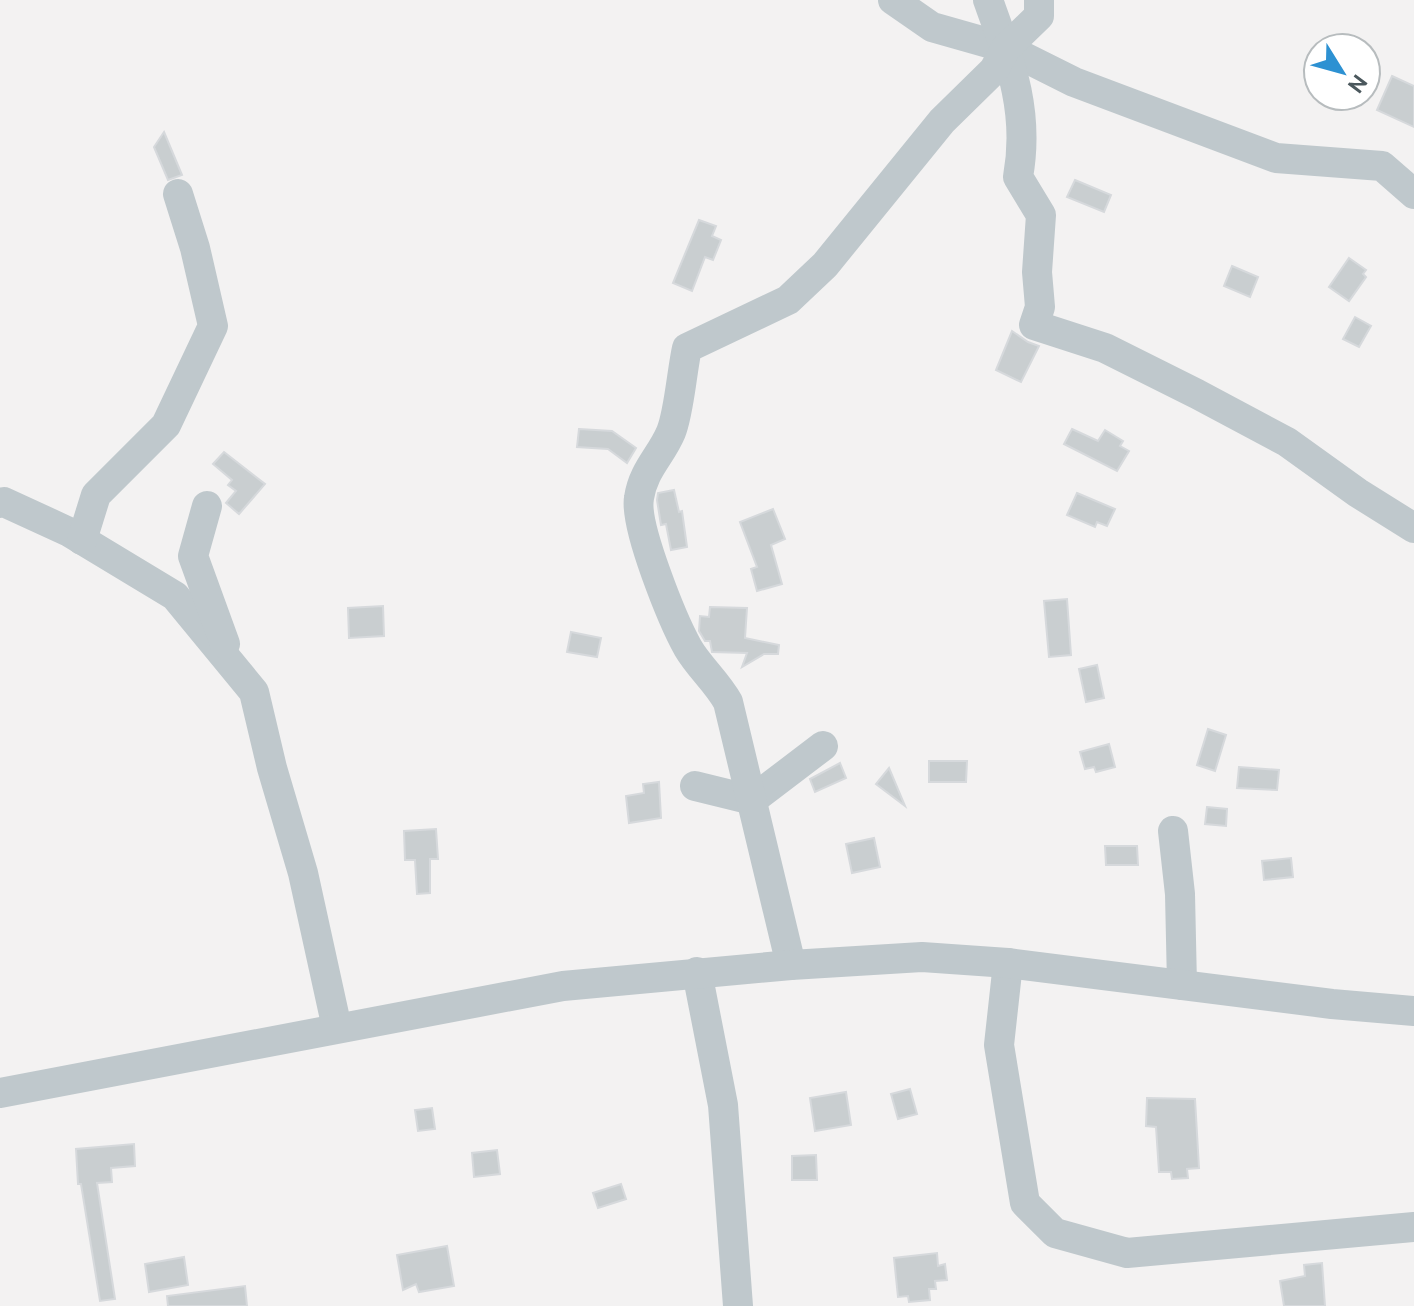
<svg xmlns="http://www.w3.org/2000/svg" width="1414" height="1306" viewBox="0 0 1414 1306" font-family="Ubuntu,sans-serif">
	<style>
		.building { fill: #c9ced0; stroke: #d6d9dc; stroke-width: 2 }
		.lines { fill: none; stroke-linecap: round; stroke-linejoin: round }
		.minor { stroke: #bfc8cc; stroke-width: 30 }
	</style>
	<rect width="100%" height="100%" fill="#f3f2f2"/>
	<!-- building -->
	<g class="building">
		<path d="M 1392,76 L 1414,86 L 1414,127 L 1377,110 Z"/>
		<path d="M 164,132 L 182,175 L 168,180 L 154,147 Z"/>
		<path d="M 1075,180 L 1111,195 L 1104,212 L 1067,197 Z"/>
		<path d="M 699,220 L 716,226 L 712,236 L 721,240 L 713,260 L 705,257 L 692,291 L 673,283 Z"/>
		<path d="M 1349,258 L 1366,270 L 1363,274 L 1366,277 L 1349,301 L 1329,287 Z"/>
		<path d="M 1232,266 L 1258,277 L 1250,297 L 1224,286 Z"/>
		<path d="M 1355,317 L 1371,326 L 1359,347 L 1343,339 Z"/>
		<path d="M 1012,331 L 1028,342 L 1039,346 L 1021,382 L 996,370 Z"/>
		<path d="M 579,429 L 612,431 L 636,448 L 627,463 L 608,449 L 577,447 Z"/>
		<path d="M 1072,429 L 1098,441 L 1105,430 L 1123,441 L 1120,446 L 1129,451 L 1117,471 L 1064,444 Z"/>
		<path d="M 224,452 L 265,484 L 239,514 L 226,503 L 236,491 L 228,485 L 232,480 L 213,464 Z"/>
		<path d="M 674,490 L 679,512 L 682,511 L 687,547 L 671,550 L 666,524 L 661,525 L 657,500 L 658,493 Z"/>
		<path d="M 1077,493 L 1115,509 L 1107,526 L 1097,522 L 1095,527 L 1067,515 Z"/>
		<path d="M 773,509 L 785,539 L 771,545 L 782,584 L 757,591 L 751,569 L 757,567 L 740,522 Z"/>
		<path d="M 1067,599 L 1071,655 L 1049,657 L 1044,601 Z"/>
		<path d="M 383,606 L 384,636 L 349,638 L 348,608 Z"/>
		<path d="M 710,607 L 747,608 L 745,638 L 779,645 L 778,654 L 764,654 L 742,667 L 747,653 L 712,652 L 710,641 L 705,641 L 699,631 L 700,616 L 709,617 Z"/>
		<path d="M 571,632 L 601,638 L 597,657 L 567,652 Z"/>
		<path d="M 1097,665 L 1104,698 L 1086,702 L 1079,669 Z"/>
		<path d="M 1208,729 L 1226,735 L 1215,771 L 1197,765 Z"/>
		<path d="M 1109,744 L 1115,767 L 1096,772 L 1094,767 L 1085,769 L 1080,752 Z"/>
		<path d="M 929,761 L 967,761 L 966,782 L 929,782 Z"/>
		<path d="M 840,763 L 846,778 L 815,792 L 810,779 Z"/>
		<path d="M 1239,767 L 1279,770 L 1277,790 L 1237,788 Z"/>
		<path d="M 889,768 L 905,806 L 876,784 Z"/>
		<path d="M 659,782 L 661,818 L 629,823 L 626,796 L 644,793 L 643,784 Z"/>
		<path d="M 1207,807 L 1227,809 L 1226,826 L 1205,824 Z"/>
		<path d="M 436,829 L 438,859 L 430,859 L 430,893 L 417,894 L 415,860 L 405,860 L 404,831 Z"/>
		<path d="M 874,838 L 880,867 L 852,873 L 846,844 Z"/>
		<path d="M 1105,846 L 1137,846 L 1138,865 L 1106,865 Z"/>
		<path d="M 1291,858 L 1293,877 L 1264,880 L 1262,861 Z"/>
		<path d="M 910,1089 L 917,1114 L 898,1119 L 891,1094 Z"/>
		<path d="M 846,1092 L 851,1125 L 815,1131 L 810,1098 Z"/>
		<path d="M 1147,1098 L 1195,1099 L 1199,1168 L 1187,1169 L 1188,1178 L 1172,1179 L 1171,1172 L 1159,1172 L 1156,1127 L 1146,1126 Z"/>
		<path d="M 432,1108 L 435,1129 L 418,1131 L 415,1110 Z"/>
		<path d="M 134,1144 L 135,1166 L 111,1168 L 112,1182 L 97,1183 L 115,1299 L 100,1301 L 81,1184 L 78,1184 L 76,1149 Z"/>
		<path d="M 497,1150 L 500,1174 L 474,1177 L 472,1153 Z"/>
		<path d="M 816,1155 L 817,1180 L 792,1180 L 792,1156 Z"/>
		<path d="M 621,1184 L 626,1199 L 598,1208 L 593,1193 Z"/>
		<path d="M 447,1246 L 454,1286 L 419,1292 L 416,1284 L 403,1290 L 397,1255 Z"/>
		<path d="M 937,1253 L 938,1266 L 945,1264 L 947,1280 L 935,1281 L 936,1289 L 929,1289 L 930,1300 L 909,1302 L 908,1296 L 898,1297 L 894,1258 Z"/>
		<path d="M 184,1257 L 188,1285 L 149,1292 L 145,1264 Z"/>
		<path d="M 1322,1263 L 1325,1306 L 1284,1306 L 1280,1281 L 1305,1276 L 1304,1265 Z"/>
		<path d="M 245,1286 L 247,1306 L 168,1306 L 167,1296 Z"/>
	</g>
	<g class="lines">
		<!-- minor -->
		<g class="minor">
			<path d="M 893,0 L 932,27 L 1006,48 L 1074,82 L 1276,158 L 1382,166 L 1414,194"/>
			<path d="M 988,0 C 1010,61 1030,111 1018,177 L 1041,215 L 1037,272 L 1040,307 L 1034,325 L 1105,348 L 1197,394 L 1287,442 L 1358,493 L 1414,528"/>
			<path d="M 0,503 L 4,502 L 69,532 L 175,596 L 254,692 L 272,768 L 303,873 L 337,1028"/>
			<path d="M 207,506 L 193,556 L 225,644"/>
			<path d="M 82,540 L 96,495 L 166,425 L 213,326 L 195,248 L 178,194"/>
			<path d="M 695,786 L 752,800 L 823,746"/>
			<path d="M 1173,831 L 1180,894 L 1182,985"/>
			<path d="M 1008,963 L 999,1045 L 1025,1203 L 1055,1233 L 1127,1253 L 1414,1227"/>
			<path d="M 791,965 L 728,702 C 717,682 699,667 688,648 C 673,621 634,526 639,498 C 643,470 661,456 671,432 C 679,413 682,370 687,348 L 788,300 L 825,265 L 942,121 L 994,70 L 1006,48 L 1039,16 L 1039,0"/>
			<path d="M 697,972 L 723,1105 L 738,1306"/>
			<path d="M 0,1093 L 563,986 L 791,965 L 922,957 L 1008,963 L 1332,1004 L 1414,1011"/>
		</g>
	</g>
	<!-- north arrow -->
	<g transform="translate(1342 72) rotate(127)"><circle r="38" fill="#ffffff" stroke="#b7bcbe" stroke-width="2"/>
	<path d="M0-6L14 30L0 20L-14 30Z" fill="#2d91d2"/>
	<text y="-12" font-size="22" font-weight="bold" text-anchor="middle" fill="#4b585d">N</text>
	</g>
</svg>
